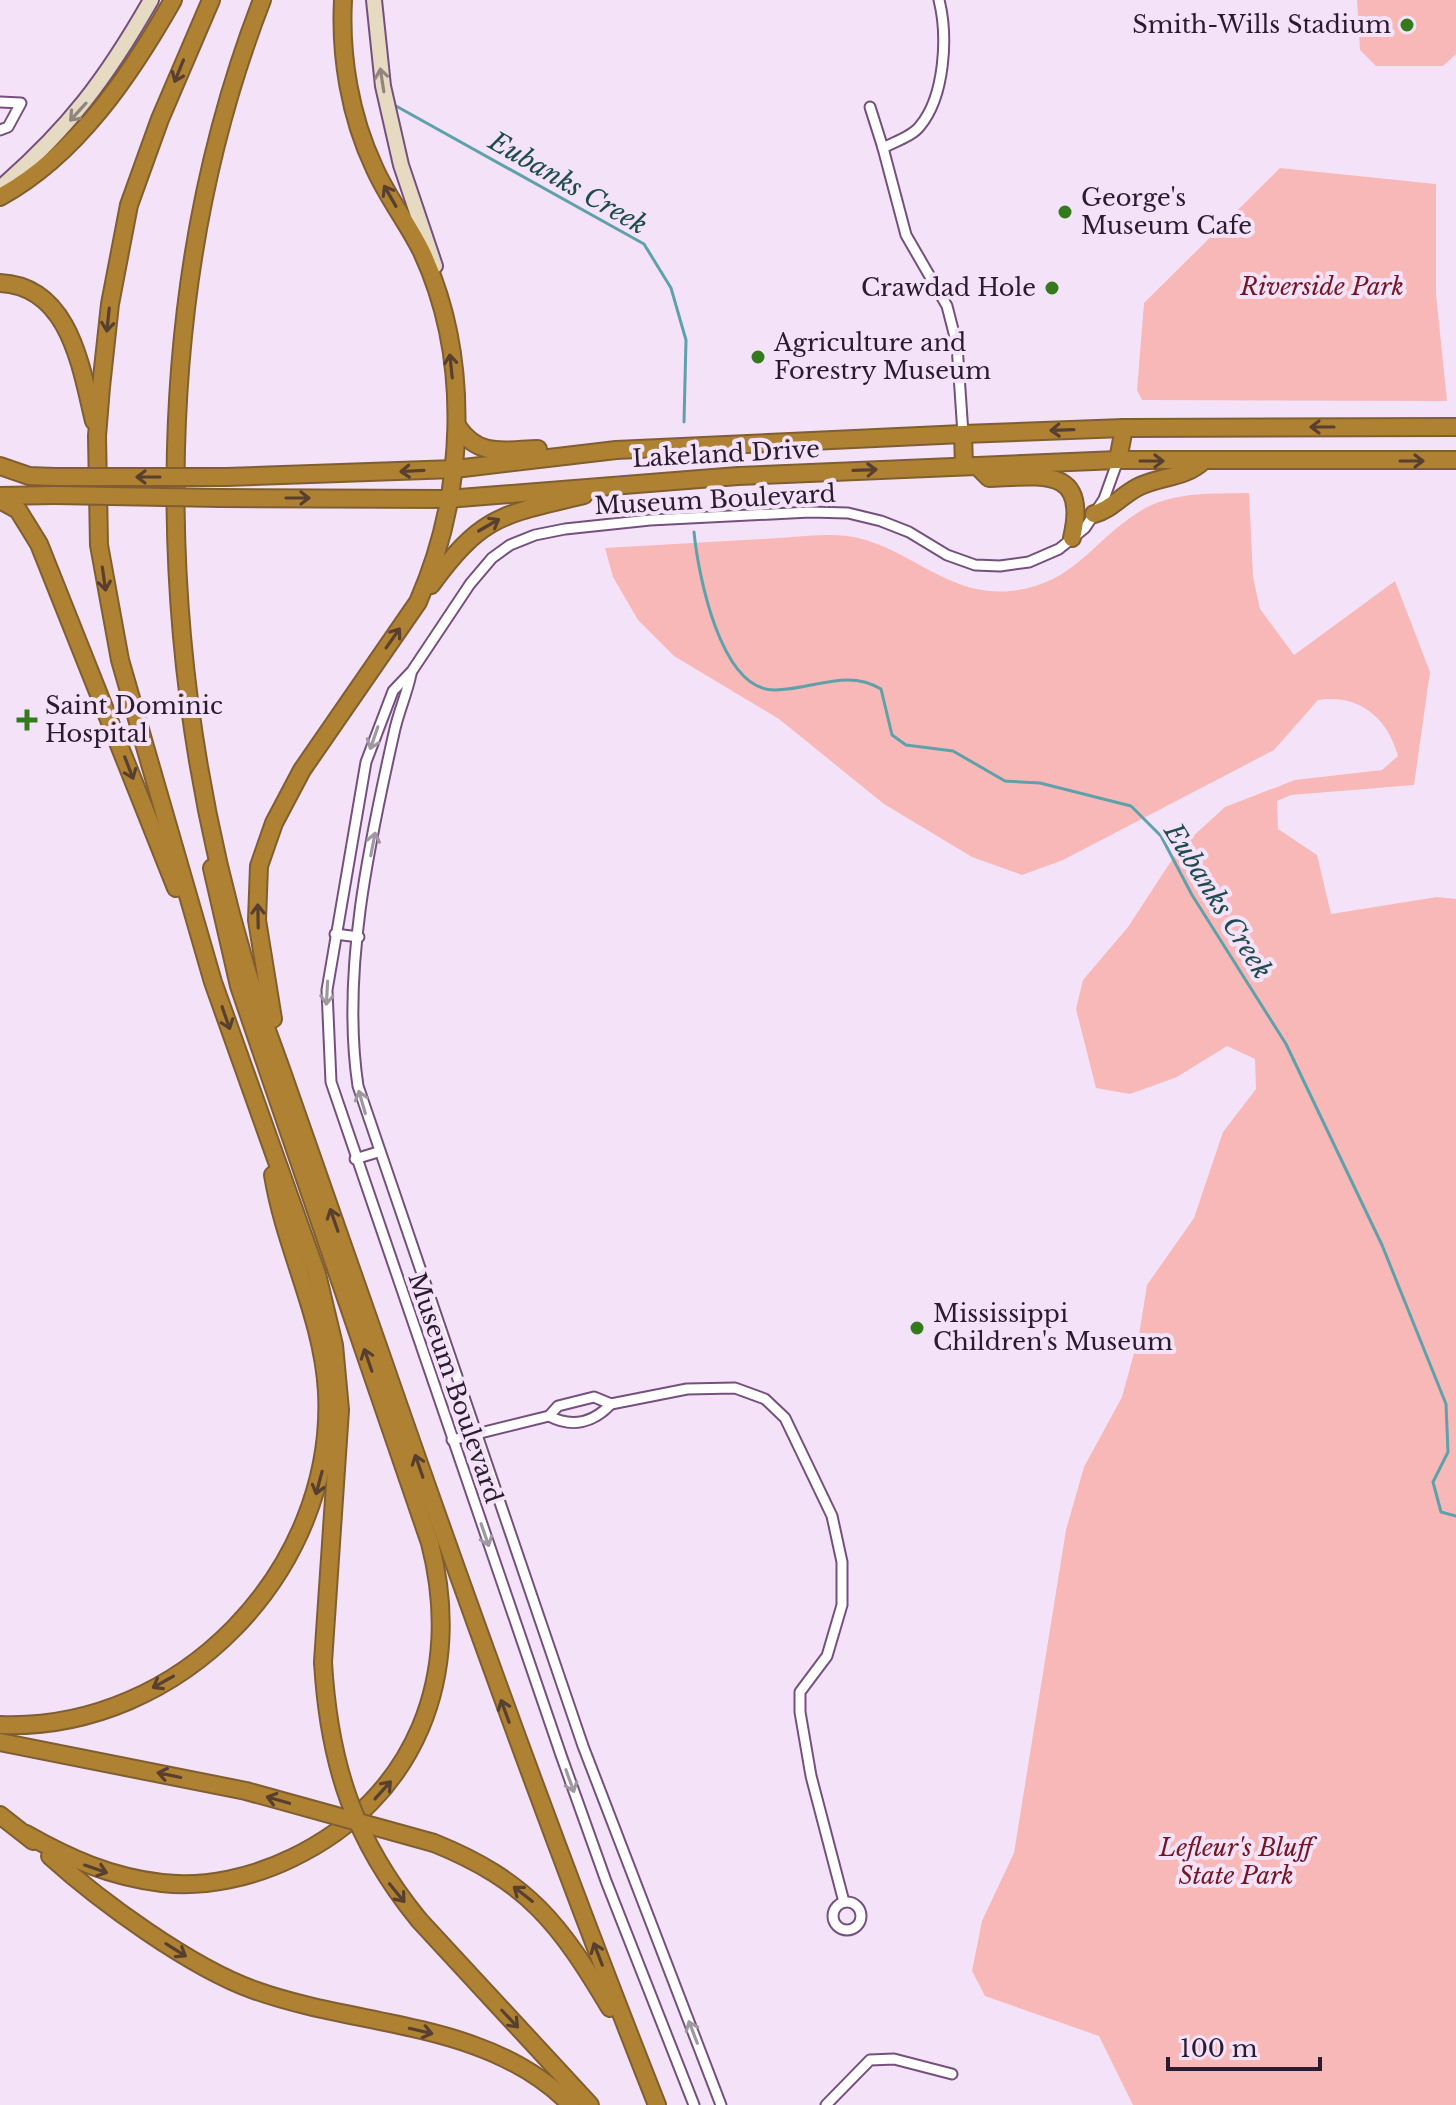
<svg xmlns="http://www.w3.org/2000/svg" width="1456" height="2105" viewBox="0 0 1456 2105" font-family="'Libre Baskerville',serif">
	<style>
		.green { fill: #f8b8b7 }
		.lines { fill: none; stroke-linecap: round; stroke-linejoin: round }
		.stream { stroke: #5ea1ab; stroke-width: 3 }
		.street-casing { stroke: #75507e; stroke-width: 13 }
		.secondary-casing { stroke: #75507e; stroke-width: 18 }
		.highway-casing { stroke: #805e31; stroke-width: 20 }
		.street { stroke: #fff; stroke-width: 9 }
		.secondary { stroke: #e7dac2; stroke-width: 14 }
		.highway { stroke: #ae8232; stroke-width: 16 }
		.highway-bridge-casing { stroke: #805e31; stroke-width: 20; stroke-linecap: butt }
		.highway-bridge { stroke: #ae8232; stroke-width: 16 }
		.oneway { stroke: #583f2f }
		.oneway2 { stroke: #92847f }
		.oneway3 { stroke: #9f98a1 }
		.poi-dot { fill: #347a1d; stroke: #f4e3f8; stroke-width: 3 }
		.labels { text-anchor: middle; stroke-width: 8; stroke-linejoin: round; paint-order: stroke }
		.poi-label { font-size: 24px; fill: #2a1b2e; stroke: #f4e3f8; text-anchor: start }
		.park-label { font-size: 24px; font-style: italic; fill: #741723; stroke: #f4e3f8 }
		.street-label { font-size: 24px; fill: #2a1b2e; stroke: #f4e3f8 }
		.water-label { font-size: 26px; font-style: italic; fill: #1e4c4e; stroke: #f4e3f8 }
	</style>
	<rect width="100%" height="100%" fill="#f4e3f8"/>
	<!-- green -->
	<g class="green">
		<path d="M 1357,0 L 1456,0 L 1456,54 L 1443,66 L 1376,66 L 1360,50 Z"/>
		<path d="M 1280,168 L 1436,184 L 1436,294 L 1447,401 L 1142,400 L 1137,390 L 1144,303 Z"/>
		<path d="M 1249,493 L 1253,577 L 1260,609 L 1294,655 L 1395,581 L 1430,672 L 1414,785 L 1291,795 L 1277,801 L 1278,829 L 1317,855 L 1331,914 L 1437,897 L 1456,899 L 1456,2105 L 1133,2105 L 1099,2036 L 985,1996 L 972,1971 L 982,1921 L 1014,1853 L 1066,1530 L 1084,1467 L 1122,1397 L 1139,1335 L 1147,1285 L 1194,1218 L 1223,1132 L 1256,1089 L 1255,1059 L 1227,1046 L 1177,1077 L 1130,1094 L 1096,1088 L 1076,1009 L 1083,980 L 1128,927 L 1179,849 L 1225,807 L 1295,780 L 1382,770 L 1398,756 C 1387,717 1359,694 1318,700 L 1274,750 L 1063,860 L 1022,875 L 972,857 L 884,804 L 779,719 L 674,656 L 638,620 L 613,577 L 605,548 C 657,545 710,542 762,539 C 790,538 819,533 847,536 C 907,544 947,598 1011,591 C 1073,584 1090,544 1137,513 C 1170,491 1211,494 1249,493 Z"/>
	</g>
	<g class="lines">
		<!-- stream -->
		<g class="stream">
			<path d="M 396,106 L 644,244 L 671,288 L 686,340 L 684,422"/>
			<path d="M 694,532 C 698,573 720,691 775,690 C 812,690 847,668 881,689 L 892,735 L 906,745 L 953,751 L 1005,781 L 1040,783 L 1131,806 L 1161,836 L 1192,895 L 1286,1044 L 1382,1245 L 1446,1404 L 1448,1452 L 1433,1482 L 1441,1512 L 1456,1516"/>
		</g>
		<defs>
			<g id="street">
				<path d="M 939,0 C 948,36 945,96 920,126 C 913,136 894,142 883,148 L 906,235 L 947,306 L 957,345 L 963,434"/>
				<path d="M 0,102 L 21,103 L 8,127 L 0,130"/>
				<path d="M 870,107 L 883,148"/>
				<path d="M 411,674 C 407,694 398,713 394,733 C 369,844 341,973 358,1086 L 583,1746 L 721,2105"/>
				<path d="M 335,934 L 359,937"/>
				<path d="M 355,1159 L 378,1152"/>
				<path d="M 549,1416 C 572,1428 593,1423 611,1404"/>
				<path d="M 452,1440 L 549,1416 L 558,1406 L 594,1397 L 611,1404 L 687,1389 L 735,1388 L 765,1399 L 785,1418 L 832,1516 L 842,1562 L 842,1605 L 827,1656 L 800,1692 L 800,1712 L 811,1776 L 844,1902"/>
				<circle cx="847" cy="1916" r="14"/>
				<path d="M 694,2105 L 606,1881 L 561,1755 L 331,1082 L 327,990 L 366,762 L 393,691 L 412,671 L 470,584 L 492,558 L 510,545 L 535,535 L 565,529 L 650,520 L 810,512 L 848,513 L 881,521 L 909,532 L 947,555 L 975,565 L 1000,566 L 1029,562 L 1059,549 L 1085,528 L 1104,499 L 1118,460"/>
				<path d="M 826,2105 L 870,2060 L 894,2059 L 952,2074"/>
			</g>
			<g id="secondary">
				<path d="M 374,0 L 383,86 L 401,165 L 435,266"/>
				<path d="M 0,188 C 69,128 106,79 151,0"/>
			</g>
			<g id="highway">
				<path d="M 211,0 L 160,119 L 129,205 L 110,304 L 101,387 L 97,436 L 99,545 L 120,660 L 213,982 L 317,1274 L 334,1345 L 340,1410 L 323,1662"/>
				<path d="M 262,0 C 145,301 154,657 245,964 C 257,1006 274,1048 288,1089 C 319,1176 349,1263 379,1349 C 467,1603 558,1855 657,2105"/>
				<path d="M 0,197 C 77,155 131,74 173,0"/>
				<path d="M 0,283 C 70,286 81,368 94,421"/>
				<path d="M 458,427 C 479,458 505,450 538,449"/>
				<path d="M 963,434 L 964,466"/>
				<path d="M 1118,460 L 1124,428"/>
				<path d="M 0,466 L 29,476 L 55,477"/>
				<path d="M 977,466 L 989,478 C 1042,476 1089,466 1072,538"/>
				<path d="M 226,477 L 455,469 L 616,450 L 963,434 L 1124,428 L 1456,427"/>
				<path d="M 0,496 L 55,495"/>
				<path d="M 220,498 L 447,499 L 738,476 L 1118,460 L 1456,460"/>
				<path d="M 0,500 L 18,510 L 39,544 L 176,888"/>
				<path d="M 1094,514 C 1112,509 1122,495 1138,487 C 1160,476 1186,478 1203,461"/>
				<path d="M 431,585 C 483,514 502,515 584,495"/>
				<path d="M 273,1019 L 257,920 L 259,866 L 274,823 L 302,770 L 418,602 C 465,495 472,360 422,252 C 408,223 387,197 374,167 C 350,116 340,56 343,0"/>
				<path d="M 0,1725 C 180,1732 336,1570 327,1392 C 323,1317 285,1249 273,1175"/>
				<path d="M 0,1742 L 246,1791"/>
				<path d="M 0,1815 L 33,1841"/>
				<path d="M 26,1834 C 70,1859 111,1877 162,1883 C 206,1888 253,1877 292,1858 C 417,1798 464,1674 430,1543 L 239,986 L 212,868"/>
				<path d="M 434,1843 C 528,1881 560,1924 610,2008"/>
				<path d="M 50,1856 C 101,1902 190,1967 254,1990 C 359,2028 488,2020 571,2105"/>
				<path d="M 419,1920 L 590,2105"/>
			</g>
		</defs>
		<!-- street casing -->
		<use href="#street" class="street-casing"/>
		<!-- secondary casing -->
		<use href="#secondary" class="secondary-casing"/>
		<!-- highway casing -->
		<use href="#highway" class="highway-casing"/>
		<!-- street -->
		<use href="#street" class="street"/>
		<!-- secondary -->
		<use href="#secondary" class="secondary"/>
		<!-- highway -->
		<use href="#highway" class="highway"/>
		<defs>
			<g id="highway-bridge">
				<path d="M 55,477 L 226,477"/>
				<path d="M 55,495 L 220,498"/>
				<path d="M 323,1662 C 329,1765 354,1840 419,1920"/>
				<path d="M 246,1791 L 434,1843"/>
			</g>
		</defs>
		<!-- highway-bridge casing -->
		<use href="#highway-bridge" class="highway-bridge-casing"/>
		<!-- highway-bridge -->
		<use href="#highway-bridge" class="highway-bridge"/>
	</g>
	<!-- one-way arrows -->
	<defs><path id="oneway-shaft" d="M-6 0H5M1.5-3L5.5 0L1.5 3" fill="none" stroke-width="1.6" stroke-linecap="round" stroke-linejoin="round" transform="scale(2)"/></defs>
	<g class="oneway">
		<use href="#oneway-shaft" transform="translate(179 71) rotate(112)"/>
		<use href="#oneway-shaft" transform="translate(390 196) rotate(-120)"/>
		<use href="#oneway-shaft" transform="translate(108 320) rotate(96)"/>
		<use href="#oneway-shaft" transform="translate(451 366) rotate(-96)"/>
		<use href="#oneway-shaft" transform="translate(1322 427) rotate(-180)"/>
		<use href="#oneway-shaft" transform="translate(1062 430) rotate(178)"/>
		<use href="#oneway-shaft" transform="translate(1152 461)"/>
		<use href="#oneway-shaft" transform="translate(1412 461)"/>
		<use href="#oneway-shaft" transform="translate(865 470) rotate(-2)"/>
		<use href="#oneway-shaft" transform="translate(412 471) rotate(177)"/>
		<use href="#oneway-shaft" transform="translate(148 477) rotate(-180)"/>
		<use href="#oneway-shaft" transform="translate(298 498)"/>
		<use href="#oneway-shaft" transform="translate(489 525) rotate(-30)"/>
		<use href="#oneway-shaft" transform="translate(104 579) rotate(82)"/>
		<use href="#oneway-shaft" transform="translate(393 638) rotate(-55)"/>
		<use href="#oneway-shaft" transform="translate(129 768) rotate(69)"/>
		<use href="#oneway-shaft" transform="translate(258 916) rotate(-91)"/>
		<use href="#oneway-shaft" transform="translate(226 1018) rotate(71)"/>
		<use href="#oneway-shaft" transform="translate(334 1220) rotate(-109)"/>
		<use href="#oneway-shaft" transform="translate(368 1360) rotate(-109)"/>
		<use href="#oneway-shaft" transform="translate(419 1466) rotate(-109)"/>
		<use href="#oneway-shaft" transform="translate(319 1483) rotate(105)"/>
		<use href="#oneway-shaft" transform="translate(163 1682) rotate(151)"/>
		<use href="#oneway-shaft" transform="translate(505 1711) rotate(-110)"/>
		<use href="#oneway-shaft" transform="translate(169 1775) rotate(-168)"/>
		<use href="#oneway-shaft" transform="translate(383 1790) rotate(-48)"/>
		<use href="#oneway-shaft" transform="translate(278 1800) rotate(-164)"/>
		<use href="#oneway-shaft" transform="translate(96 1869) rotate(19)"/>
		<use href="#oneway-shaft" transform="translate(397 1893) rotate(51)"/>
		<use href="#oneway-shaft" transform="translate(523 1894) rotate(-142)"/>
		<use href="#oneway-shaft" transform="translate(176 1950) rotate(32)"/>
		<use href="#oneway-shaft" transform="translate(598 1954) rotate(-111)"/>
		<use href="#oneway-shaft" transform="translate(510 2019) rotate(47)"/>
		<use href="#oneway-shaft" transform="translate(421 2031) rotate(13)"/>
	</g>
	<g class="oneway2">
		<use href="#oneway-shaft" transform="translate(382 80) rotate(-99)"/>
		<use href="#oneway-shaft" transform="translate(78 112) rotate(132)"/>
	</g>
	<g class="oneway3">
		<use href="#oneway-shaft" transform="translate(374 738) rotate(109)"/>
		<use href="#oneway-shaft" transform="translate(373 844) rotate(-79)"/>
		<use href="#oneway-shaft" transform="translate(327 993) rotate(93)"/>
		<use href="#oneway-shaft" transform="translate(362 1102) rotate(-106)"/>
		<use href="#oneway-shaft" transform="translate(485 1535) rotate(71)"/>
		<use href="#oneway-shaft" transform="translate(570 1781) rotate(70)"/>
		<use href="#oneway-shaft" transform="translate(693 2032) rotate(-111)"/>
	</g>
	<!-- markers -->
	<g class="poi-dot">
		<circle cx="1407" cy="25" r="8"/>
		<circle cx="1065" cy="212" r="8"/>
		<circle cx="1052" cy="288" r="8"/>
		<circle cx="758" cy="357" r="8"/>
		<path d="M23 708h8v8h8v8h-8v8h-8v-8h-8v-8h8z"/>
		<circle cx="917" cy="1328" r="8"/>
	</g>
	<g class="labels">
		<!-- poi labels -->
		<g class="poi-label">
			<text x="1391" y="33" text-anchor="end">Smith-Wills Stadium</text>
			<text x="1081" y="206">George's<tspan x="1081" dy="28">Museum Cafe</tspan></text>
			<text x="1036" y="296" text-anchor="end">Crawdad Hole</text>
			<text x="774" y="351">Agriculture and<tspan x="774" dy="28">Forestry Museum</tspan></text>
			<text x="45" y="714">Saint Dominic<tspan x="45" dy="28">Hospital</tspan></text>
			<text x="933" y="1322">Mississippi<tspan x="933" dy="28">Children's Museum</tspan></text>
		</g>
		<!-- park labels -->
		<g class="park-label">
			<text x="1322" y="295">Riverside Park</text>
			<text x="1236" y="1856">Lefleur's Bluff<tspan x="1236" dy="28">State Park</tspan></text>
		</g>
		<!-- street labels -->
		<g class="street-label">
			<text transform="translate(726 454) rotate(-3)" y="8">Lakeland Drive</text>
			<text transform="translate(715 500) rotate(-3)" y="8">Museum Boulevard</text>
			<text transform="translate(455 1388) rotate(71)" y="8">Museum Boulevard</text>
		</g>
		<!-- water labels -->
		<g class="water-label">
			<text transform="translate(568 183) rotate(30)" y="9">Eubanks Creek</text>
			<text transform="translate(1218 901) rotate(58)" y="9">Eubanks Creek</text>
		</g>
	</g>
	<!-- scale -->
	<path d="M1168 2057v12h152v-12" fill="none" stroke="#2a1b2e" stroke-width="4"/>
	<text x="1180" y="2057" font-size="24" fill="#2a1b2e" stroke="#f4e3f8" stroke-width="6" paint-order="stroke">100 m</text>
</svg>
